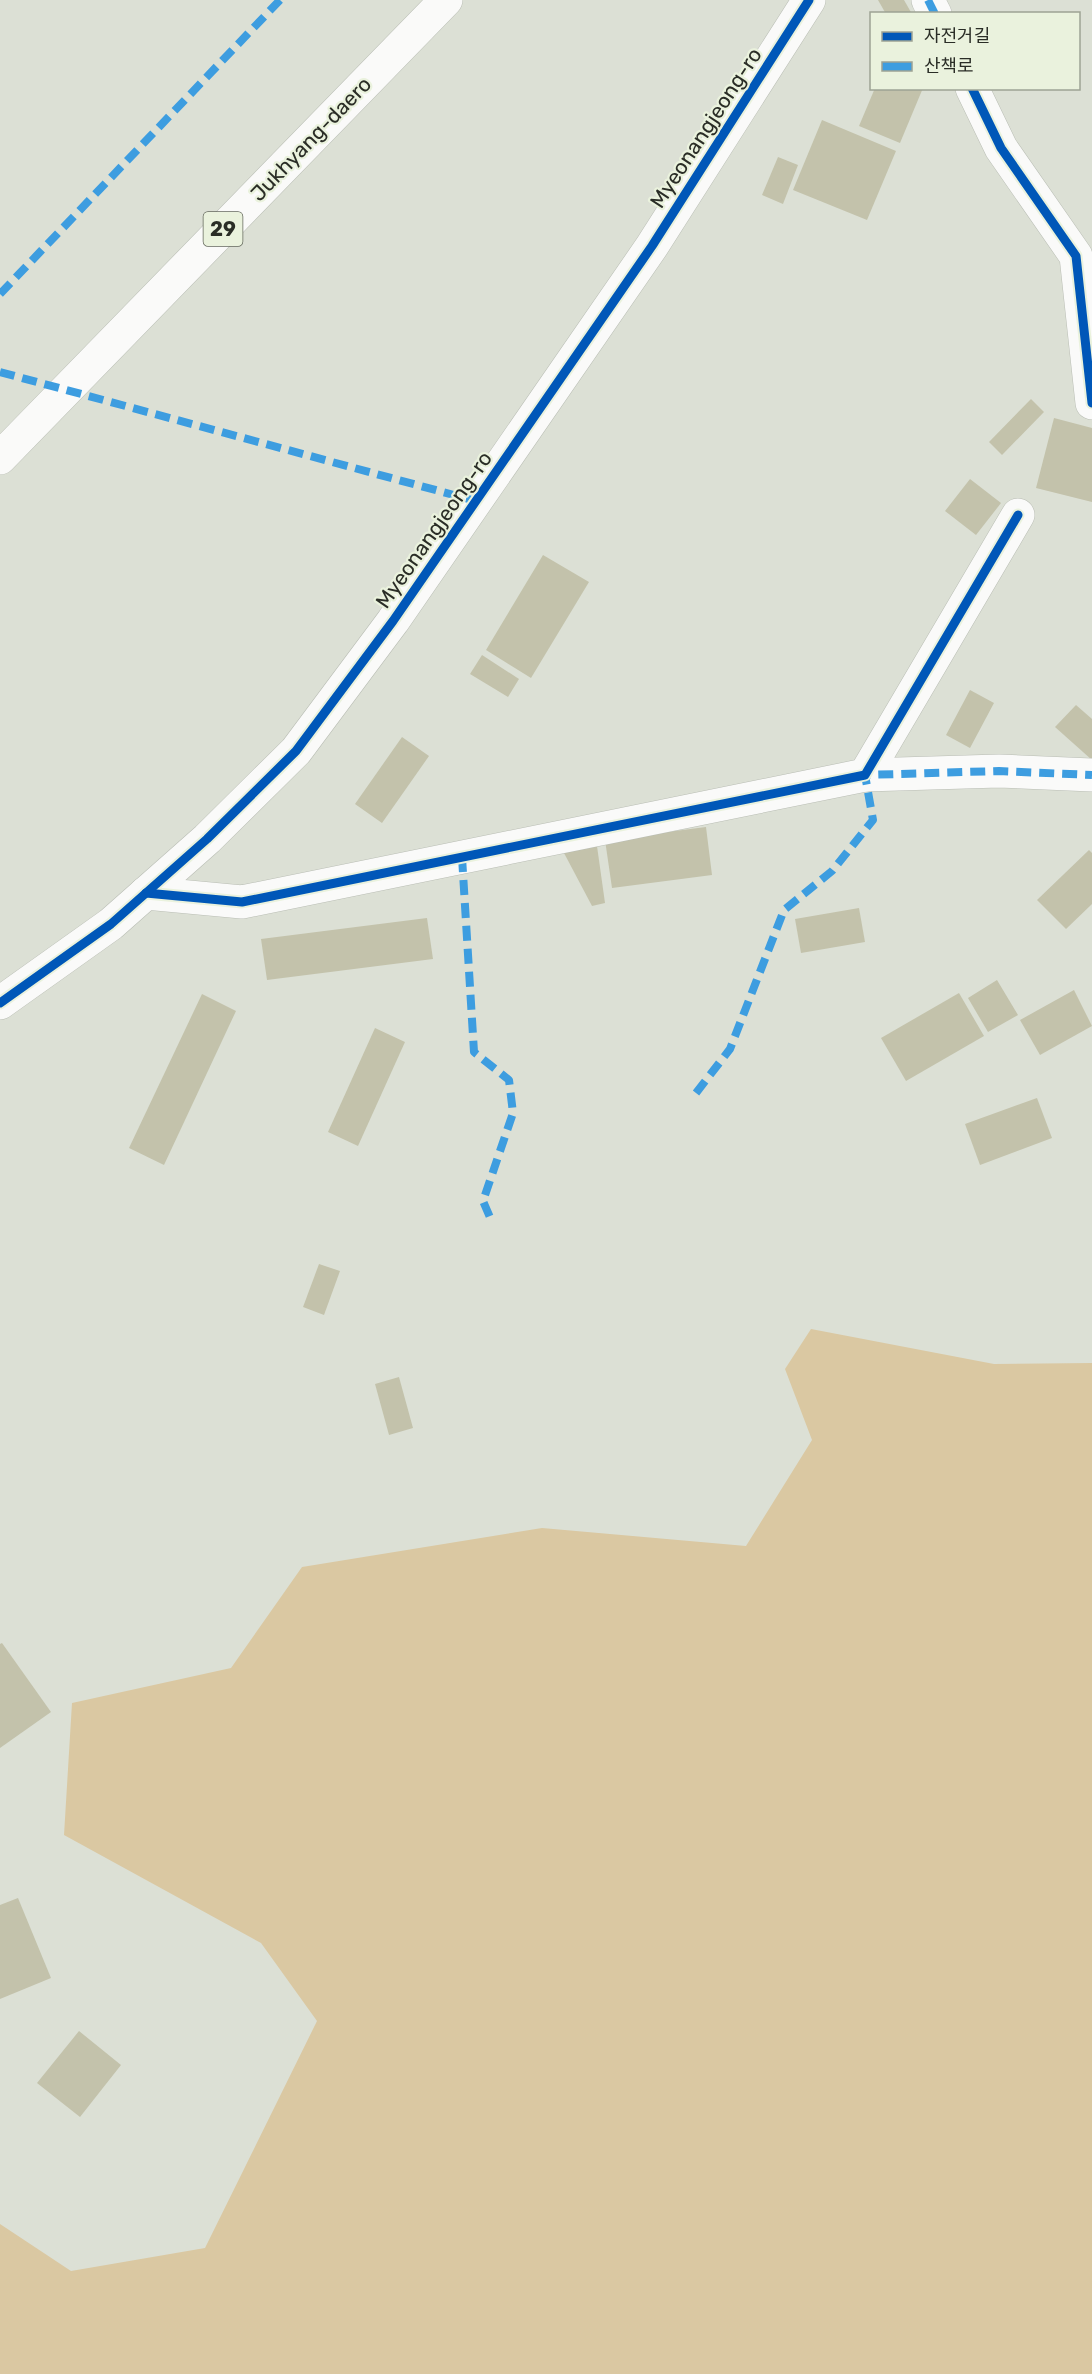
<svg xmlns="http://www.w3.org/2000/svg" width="1092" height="2374" viewBox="0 0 1092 2374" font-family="Rubik,'Noto Sans KR',sans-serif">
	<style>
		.green { fill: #dac8a2 }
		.building { fill: #c3c2ab }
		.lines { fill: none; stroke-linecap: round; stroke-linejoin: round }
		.street-casing { stroke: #b9bdb4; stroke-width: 34 }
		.primary-casing { stroke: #b9bdb4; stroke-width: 34 }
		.street { stroke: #fafaf9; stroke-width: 33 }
		.primary { stroke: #fafaf9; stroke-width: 33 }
		.quiet { stroke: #3d9de0; stroke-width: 8; stroke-dasharray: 15 8; stroke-linecap: butt }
		.cycleway-casing { stroke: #eaf2dd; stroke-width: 13 }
		.cycleway { stroke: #0057b8; stroke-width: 9 }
		.labels { text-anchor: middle; stroke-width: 4.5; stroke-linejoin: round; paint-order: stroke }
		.shield { fill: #eaf2dd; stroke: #64685d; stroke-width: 1.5 }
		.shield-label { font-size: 20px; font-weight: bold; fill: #2a2d26 }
		.street-label { font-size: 21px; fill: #2a2d26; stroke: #eaf2dd }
	</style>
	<rect width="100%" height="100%" fill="#dce0d5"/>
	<!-- green -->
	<path class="green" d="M 811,1329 L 994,1364 L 1092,1363 L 1092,2374 L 0,2374 L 0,2224 L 71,2271 L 205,2248 L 317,2021 L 261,1943 L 64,1835 L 72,1703 L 231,1668 L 302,1567 L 542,1528 L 746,1546 L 812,1440 L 785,1369 Z"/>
	<!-- building -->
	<g class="building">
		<path d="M 878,0 L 904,0 L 912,14 L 886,14 Z"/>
		<path d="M 875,88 L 923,88 L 900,143 L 859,126 Z"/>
		<path d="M 822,120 L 896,151 L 867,220 L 793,190 Z"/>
		<path d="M 778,157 L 798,165 L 783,204 L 762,195 Z"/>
		<path d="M 1031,399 L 1044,412 L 1002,455 L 989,442 Z"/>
		<path d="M 1054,418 L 1092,428 L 1092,502 L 1036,488 Z"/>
		<path d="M 970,479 L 1001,503 L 976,535 L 945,511 Z"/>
		<path d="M 543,555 L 589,582 L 531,678 L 486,650 Z"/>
		<path d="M 482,655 L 519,679 L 508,697 L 470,674 Z"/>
		<path d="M 970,690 L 994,703 L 970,748 L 946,735 Z"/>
		<path d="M 1076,705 L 1092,719 L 1092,760 L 1055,727 Z"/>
		<path d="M 402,737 L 429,756 L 382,823 L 355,804 Z"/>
		<path d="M 706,827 L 712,875 L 612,888 L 605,840 Z"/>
		<path d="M 597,846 L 605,903 L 592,906 L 564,853 Z"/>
		<path d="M 1089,850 L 1092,853 L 1092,904 L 1066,929 L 1037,900 Z"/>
		<path d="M 859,908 L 865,942 L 801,953 L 795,919 Z"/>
		<path d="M 427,918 L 433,959 L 267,980 L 261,939 Z"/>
		<path d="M 997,980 L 1018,1015 L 988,1032 L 968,998 Z"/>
		<path d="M 1074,990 L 1092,1026 L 1040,1055 L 1020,1020 Z"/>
		<path d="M 959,993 L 984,1036 L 906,1081 L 881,1038 Z"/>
		<path d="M 202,994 L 236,1011 L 164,1165 L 129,1148 Z"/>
		<path d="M 375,1028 L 405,1042 L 358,1146 L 328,1132 Z"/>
		<path d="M 1037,1098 L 1052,1138 L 980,1165 L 965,1124 Z"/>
		<path d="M 319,1264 L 340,1271 L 324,1315 L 303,1307 Z"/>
		<path d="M 399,1377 L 413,1428 L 389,1435 L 375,1384 Z"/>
		<path d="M 2,1643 L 51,1712 L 0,1748 L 0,1644 Z"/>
		<path d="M 18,1898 L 51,1978 L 0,1999 L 0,1905 Z"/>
		<path d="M 79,2031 L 121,2065 L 80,2117 L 37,2083 Z"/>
	</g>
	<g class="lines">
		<defs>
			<g id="street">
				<path d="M 928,0 L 935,14"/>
				<path d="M 972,88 L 1001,148 L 1076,256 L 1092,403"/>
				<path d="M 865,775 L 999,771 L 1092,775"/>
				<path d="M 146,893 L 242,902 L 865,775 L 1018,515"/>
				<path d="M 0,1003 L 111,924 L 207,839 L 296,751 L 393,621 L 652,246 L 809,0"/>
			</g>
			<path id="primary" d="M 0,458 L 446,0"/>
		</defs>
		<!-- street casing -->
		<use href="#street" class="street-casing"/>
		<!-- primary casing -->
		<use href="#primary" class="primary-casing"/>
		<!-- street -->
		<use href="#street" class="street"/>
		<!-- primary -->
		<use href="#primary" class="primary"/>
		<!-- quiet -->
		<g class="quiet">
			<path d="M 928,0 L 935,14"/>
			<path d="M 0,294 L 280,0"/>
			<path d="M 0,372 L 476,501"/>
			<path d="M 462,857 L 474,1052 L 509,1080 L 513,1113 L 483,1201 L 492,1222"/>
			<path d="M 696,1093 L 730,1049 L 784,910 L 832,871 L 873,820 L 865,775 L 999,771 L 1092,775"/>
		</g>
		<defs>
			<g id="cycleway">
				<path d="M 972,88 L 1001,148 L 1076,256 L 1092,403"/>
				<path d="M 146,893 L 242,902 L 865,775 L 1018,515"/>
				<path d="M 0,1003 L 111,924 L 207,839 L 296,751 L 393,621 L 652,246 L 809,0"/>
			</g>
		</defs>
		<!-- cycleway casing -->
		<use href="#cycleway" class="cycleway-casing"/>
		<!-- cycleway -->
		<use href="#cycleway" class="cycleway"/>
	</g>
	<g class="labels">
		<!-- shield labels -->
		<rect class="shield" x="203.5" y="212" width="39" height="34" rx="4.5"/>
		<g class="shield-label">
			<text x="223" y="236">29</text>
		</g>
		<!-- street labels -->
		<g class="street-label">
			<text transform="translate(706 128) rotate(-57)" y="7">Myeonangjeong-ro</text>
			<text transform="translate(311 139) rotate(-46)" y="7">Jukhyang-daero</text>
			<text transform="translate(434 530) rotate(-55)" y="7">Myeonangjeong-ro</text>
		</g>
	</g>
	<!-- legend -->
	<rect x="870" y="12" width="210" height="78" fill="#eaf2dd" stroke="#9da394" stroke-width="1.5"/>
	<rect x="882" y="32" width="30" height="9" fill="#0057b8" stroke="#9da394" stroke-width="1.5"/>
	<text x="924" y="42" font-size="18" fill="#2a2d26">자전거길</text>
	<rect x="882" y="62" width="30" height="9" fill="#3d9de0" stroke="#9da394" stroke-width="1.5"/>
	<text x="924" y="72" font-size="18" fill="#2a2d26">산책로</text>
</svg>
